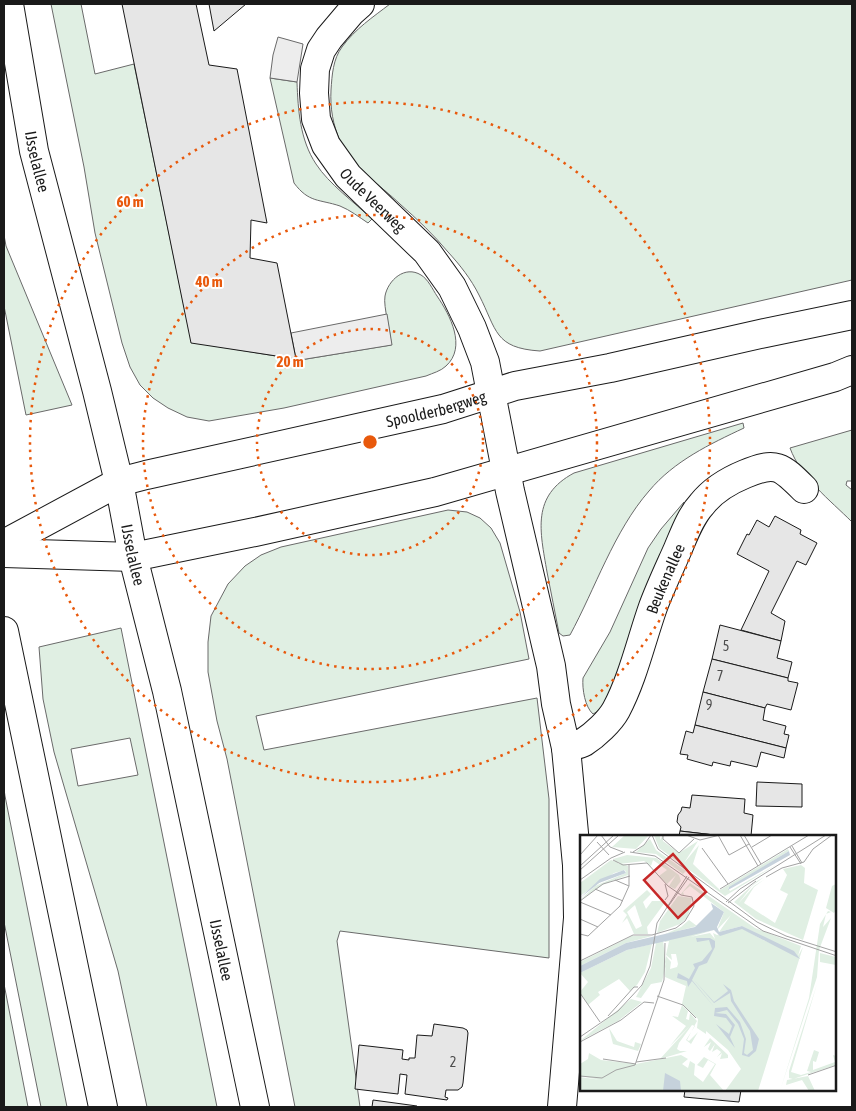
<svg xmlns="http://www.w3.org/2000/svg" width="856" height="1111" viewBox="0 0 856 1111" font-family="'Asap Condensed',sans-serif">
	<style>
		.green { fill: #e0efe3; stroke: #6a6a6a; fill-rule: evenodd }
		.parking { fill: #ededed; stroke: #6a6a6a }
		.building { fill: #e6e6e6; stroke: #1a1a1a }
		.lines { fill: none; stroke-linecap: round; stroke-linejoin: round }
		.street-casing { stroke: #1a1a1a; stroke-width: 30 }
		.secondary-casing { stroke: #1a1a1a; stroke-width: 30 }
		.primary-casing { stroke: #1a1a1a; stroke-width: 30 }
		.street { stroke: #fff; stroke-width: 28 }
		.secondary { stroke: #fff; stroke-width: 28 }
		.primary { stroke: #fff; stroke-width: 28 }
		.ring { fill: none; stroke: #e8590c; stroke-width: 2.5; stroke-dasharray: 2.5 5 }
		.labels { text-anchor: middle; stroke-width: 4; stroke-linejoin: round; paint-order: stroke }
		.number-label { font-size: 14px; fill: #4d4d4d }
		.street-label { font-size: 16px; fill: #1a1a1a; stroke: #fff }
		.inset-road { fill: none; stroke: #a3a3a3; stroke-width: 1 }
		.view { fill: #c62828; fill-opacity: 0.15; stroke: #c62828; stroke-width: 2.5 }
		.inset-edge { fill: none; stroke: #1a1a1a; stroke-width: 2.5 }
		.centre { fill: #e8590c; stroke: #fff; stroke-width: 2.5 }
		.ring-label { font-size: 15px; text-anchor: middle; font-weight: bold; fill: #e8590c; stroke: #fff; stroke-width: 4; stroke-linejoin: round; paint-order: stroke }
	</style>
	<rect width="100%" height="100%" fill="#fff"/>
	<!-- green -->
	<g class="green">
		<path d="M 51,4 L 81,4 L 95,74 L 134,64 L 184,306 L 209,345 L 300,360 L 391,345 C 391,332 383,307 385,296 C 388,280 405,265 421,275 C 428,279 433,290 437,296 C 450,315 467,347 446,366 C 441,371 433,373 426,376 L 284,408 L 209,421 L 187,417 L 168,408 L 153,398 L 140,385 L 130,367 L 122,343 L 95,233 L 84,167 Z"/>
		<path d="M 390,4 L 852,4 L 852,280 L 540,351 C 494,348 497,330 479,295 C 471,279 460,265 448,252 C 434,235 417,219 400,204 C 380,185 352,167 340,141 C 333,125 330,108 331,90 C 332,75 333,59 342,47 C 355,29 373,17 390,4 Z"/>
		<path d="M 270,78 L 297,82 C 298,110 300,140 316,164 C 329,184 354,202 372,219 L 368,223 C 359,217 350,210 340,206 C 319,199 309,203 294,183 Z"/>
		<path d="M 4,235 L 6,246 L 72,405 L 26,415 L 4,306 Z"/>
		<path d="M 743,423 L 744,428 C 710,444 674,461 649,491 C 614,531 595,589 570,635 L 563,636 L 559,633 C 555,613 551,592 547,572 C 540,531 531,496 574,473 Z"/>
		<path d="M 852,430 L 852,481 L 847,481 L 846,485 L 852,490 L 852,522 C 830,500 801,478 790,448 Z"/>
		<path d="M 684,502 L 607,702 L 602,709 L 593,714 C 585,707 582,689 583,678 L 610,632 L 648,548 L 661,529 Z"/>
		<path d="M 448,510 L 467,512 L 480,518 L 491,528 L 500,543 L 520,612 L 529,659 L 256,716 L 264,750 L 537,698 L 549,799 L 549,958 L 340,931 L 337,941 L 360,1107 L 295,1107 L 227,759 L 217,721 L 208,672 L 208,642 L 211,616 L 228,584 L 245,566 L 261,555 L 281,547 Z"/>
		<path d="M 121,628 L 217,1107 L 147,1107 L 118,971 L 54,752 L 43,699 L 39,647 ZM 130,738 L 138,775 L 78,786 L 71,749 Z"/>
		<path d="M 4,789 L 5,796 L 67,1107 L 41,1107 L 4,922 Z"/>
		<path d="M 4,984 L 28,1107 L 4,1107 Z"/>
	</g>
	<!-- parking -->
	<g class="parking">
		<path d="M 278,37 L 303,44 L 297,82 L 270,78 L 273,55 Z"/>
		<path d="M 387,314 L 392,345 L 300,360 L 296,359 L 291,333 Z"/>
	</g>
	<!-- building -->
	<g class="building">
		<path d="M 122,4 L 196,4 L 209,65 L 237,69 L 267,223 L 251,220 L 250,258 L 277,263 L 296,359 L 191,343 Z"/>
		<path d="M 209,4 L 246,4 L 214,31 Z"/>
		<path d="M 775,516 L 801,530 L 800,534 L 817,543 L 806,565 L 797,561 L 771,613 L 785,621 L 781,641 L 741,630 L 769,571 L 737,554 L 747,534 L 749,535 L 757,520 L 769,527 Z"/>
		<path d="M 720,625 L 781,641 L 777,658 L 792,662 L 788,678 L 712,659 Z"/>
		<path d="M 712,659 L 788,678 L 788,681 L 798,683 L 791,710 L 767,704 L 765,708 L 703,692 Z"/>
		<path d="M 703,692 L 765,708 L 763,720 L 786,726 L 784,734 L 789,735 L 786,748 L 695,725 Z"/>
		<path d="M 695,725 L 786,748 L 784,758 L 761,752 L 757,767 L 731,761 L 730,766 L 713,762 L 712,766 L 687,759 L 688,755 L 680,754 L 686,731 L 693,733 Z"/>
		<path d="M 757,782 L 802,784 L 802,807 L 756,806 Z"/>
		<path d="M 692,795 L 745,799 L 744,813 L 753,815 L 751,836 L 723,836 L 680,831 L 681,827 L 677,822 L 678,815 L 681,811 L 682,807 L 690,808 Z"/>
		<path d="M 680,831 L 723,836 L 679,836 Z"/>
		<path d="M 434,1024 L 463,1028 L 467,1030 L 468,1033 L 463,1083 L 462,1087 L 458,1090 L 446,1090 L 445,1097 L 448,1098 L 447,1100 L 405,1094 L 407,1075 L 400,1074 L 398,1094 L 355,1089 L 359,1045 L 403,1050 L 402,1059 L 409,1060 L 409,1058 L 415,1058 L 417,1035 L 432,1036 Z"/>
		<path d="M 685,1090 L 741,1090 L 739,1102 L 684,1097 Z"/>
		<path d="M 373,1100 L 417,1106 L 417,1107 L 372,1107 Z"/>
	</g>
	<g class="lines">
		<defs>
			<g id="street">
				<path id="s1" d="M 360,4 L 351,12 L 329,38 L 321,50 L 315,69 L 314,93 L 316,119 L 326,145 L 348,176 L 427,252 L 452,287 L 472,328 L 485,362 L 510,491 L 551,666 L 556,704 L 566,748 L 577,865 L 578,918 L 562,1107"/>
				<path id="s2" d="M 566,748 C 571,746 578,745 584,742 C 595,735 610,721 616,710 C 633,678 641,641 653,607 C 660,588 669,569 677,551 C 684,535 690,517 702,504 C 713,490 728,481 745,474 C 776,461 781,466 804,489"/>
			</g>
			<g id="secondary">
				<path id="s3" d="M 4,544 L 119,482 L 146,475 L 443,409 L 515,386 L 610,368 L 765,333 L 852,315"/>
				<path d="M 4,553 L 133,557 L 255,532 L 435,492 L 835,377 L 852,370"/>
			</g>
			<g id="primary">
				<path id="s4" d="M 9,4 L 34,151 L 97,391 L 119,482 L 133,557 L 167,691 L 255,1107"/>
				<path d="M 4,631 L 103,1107"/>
			</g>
		</defs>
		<!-- street casing -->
		<use href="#street" class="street-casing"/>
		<!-- secondary casing -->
		<use href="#secondary" class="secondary-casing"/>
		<!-- primary casing -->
		<use href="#primary" class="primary-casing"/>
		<!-- street -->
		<use href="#street" class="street"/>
		<!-- secondary -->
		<use href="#secondary" class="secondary"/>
		<!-- primary -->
		<use href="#primary" class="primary"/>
	</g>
	<!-- distance rings -->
	<g class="ring">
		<circle cx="370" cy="442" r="113"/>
		<circle cx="370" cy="442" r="227"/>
		<circle cx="370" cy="442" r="340"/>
	</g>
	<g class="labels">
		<!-- number labels -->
		<g class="number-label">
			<text x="726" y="651">5</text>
			<text x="720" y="681">7</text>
			<text x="709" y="710">9</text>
			<text x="453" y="1067">2</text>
		</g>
		<!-- street labels -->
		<g class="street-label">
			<text dy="6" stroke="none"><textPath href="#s4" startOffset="160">IJsselallee</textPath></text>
			<text dy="6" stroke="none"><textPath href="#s1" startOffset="231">Oude Veerweg</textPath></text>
			<text dy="6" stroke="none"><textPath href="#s3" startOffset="456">Spoolderbergweg</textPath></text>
			<text dy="6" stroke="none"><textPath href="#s4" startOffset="565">IJsselallee</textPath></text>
			<text dy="6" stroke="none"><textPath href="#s2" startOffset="205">Beukenallee</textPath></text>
			<text dy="6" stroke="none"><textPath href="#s4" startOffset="970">IJsselallee</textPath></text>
		</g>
	</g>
	<!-- overview -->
	<g transform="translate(580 835)">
		<rect width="256" height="256" fill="#fff"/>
		<path d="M 45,0 L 69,0 L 56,14 L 32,12 ZM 74,0 L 80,0 L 80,5 L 83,0 L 83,6 L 99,18 L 118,6 L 104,28 L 119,10 L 113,29 L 140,55 L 208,14 L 209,16 L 148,53 L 150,56 L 199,28 L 145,61 L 79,13 ZM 70,4 L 76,15 L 106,36 L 103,39 L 76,19 L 56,17 ZM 47,20 L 76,23 L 99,40 L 101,46 L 95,54 L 89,51 L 96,40 L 87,49 L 79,41 L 87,35 L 73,25 L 71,31 L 64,26 L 39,29 L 33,24 ZM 31,25 L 48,31 L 48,40 L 24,49 L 0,65 L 15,51 L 46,38 L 45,35 L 34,38 L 0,61 L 0,48 ZM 221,30 L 225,33 L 224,48 L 238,55 L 223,105 L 176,84 L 154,67 L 177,46 L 184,42 L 172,51 L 158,69 L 174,51 L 185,44 L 174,52 L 164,68 L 195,88 L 208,59 L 200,55 L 207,40 L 203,34 ZM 110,48 L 175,93 L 221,111 L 218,121 L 223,112 L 178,256 L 145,256 L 161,234 L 148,215 L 126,196 L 126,199 L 117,193 L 118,184 L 102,169 L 106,151 L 85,142 L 86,121 L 91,127 L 90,134 L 97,132 L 98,129 L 96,119 L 91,119 L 92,125 L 86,120 L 89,106 L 85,107 L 84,105 L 134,95 L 110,102 L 130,98 L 135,104 L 133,98 L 137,100 L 160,92 L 181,104 L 215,118 L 162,91 L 139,97 L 151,80 L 137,95 L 144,77 L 110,51 L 103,57 L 104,60 L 101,59 ZM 256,49 L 256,75 L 254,78 L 246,73 L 252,51 ZM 67,55 L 71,59 L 63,67 L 66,74 L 72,66 L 86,66 L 67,92 L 68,99 L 54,99 L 47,83 L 42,88 L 47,80 L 43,76 ZM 55,70 L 62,91 L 56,94 L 47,77 ZM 98,61 L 112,63 L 108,82 L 100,89 L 77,98 L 80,86 ZM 248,76 L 251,77 L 246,79 L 243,92 L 251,83 L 239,115 L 237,142 L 200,256 L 229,163 L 240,89 ZM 109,85 L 117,91 L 83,100 L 101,92 ZM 52,101 L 72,101 L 46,108 L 0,131 L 0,127 ZM 83,105 L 86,129 L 82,147 L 71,149 L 61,163 L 56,162 L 71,133 L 76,108 ZM 72,109 L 65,137 L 57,150 L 50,156 L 39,144 L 18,157 L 20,160 L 8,170 L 0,157 L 8,147 L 0,138 L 47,115 ZM 240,118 L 256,122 L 256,130 L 240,127 ZM 237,149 L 211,237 L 221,240 L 231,237 L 227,236 L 234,215 L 239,217 L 236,227 L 233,226 L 233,235 L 255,227 L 253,220 L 256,221 L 256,230 L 213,244 L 209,243 L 209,236 ZM 51,164 L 62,167 L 38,186 L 0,206 ZM 102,170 L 108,176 L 106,184 L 109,185 L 110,178 L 117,186 L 107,205 L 109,206 L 118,197 L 107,216 L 80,224 L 110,191 L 90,211 L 106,191 L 92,181 L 98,182 ZM 112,190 L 115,191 L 106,205 L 111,209 L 107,216 L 100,216 L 97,214 L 99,208 ZM 29,193 L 37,206 L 54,212 L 55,207 L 61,209 L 58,216 L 33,209 ZM 130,203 L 148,220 L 148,223 L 140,224 L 142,218 L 137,222 L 141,217 L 137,214 L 132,217 L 135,209 L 130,216 L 128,214 L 131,207 L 124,212 ZM 9,218 L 21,225 L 56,229 L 101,220 L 108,224 L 102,229 L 108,233 L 110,226 L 115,229 L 114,240 L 123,247 L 135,229 L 128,225 L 123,233 L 117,230 L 124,222 L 136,229 L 130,240 L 144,256 L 0,256 L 0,242 L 21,245 L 0,241 L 0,229 L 8,224 ZM 228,241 L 235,256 L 229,256 L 222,245 L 206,250 L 207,245 Z" fill="#e0efe3" fill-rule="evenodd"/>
		<path d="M 209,16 L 210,20 L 148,55 L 149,52 ZM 44,35 L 46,38 L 19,48 L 0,63 L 20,44 ZM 131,68 L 144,77 L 137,92 L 139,97 L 162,91 L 214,116 L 220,124 L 162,94 L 140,101 L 134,95 L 47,115 L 0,138 L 0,131 L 46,108 L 115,92 L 133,74 ZM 116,103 L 130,103 L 135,106 L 135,112 L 127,128 L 119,131 L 112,145 L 135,173 L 147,172 L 160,187 L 166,204 L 164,218 L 167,220 L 173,215 L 170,196 L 151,166 L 150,158 L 134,168 L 114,145 L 134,167 L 148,156 L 143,149 L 151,155 L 154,166 L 179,204 L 176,216 L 169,222 L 162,220 L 164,204 L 158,189 L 147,175 L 135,178 L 146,179 L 155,190 L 150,202 L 155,213 L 136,189 L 149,199 L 152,191 L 146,183 L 134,181 L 135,173 L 112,146 L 108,152 L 107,146 L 97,143 L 98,138 L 109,144 L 115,133 L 113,129 L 122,126 L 132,114 L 129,105 L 117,107 ZM 85,238 L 100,246 L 101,256 L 83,256 Z" fill="#c6d2dc"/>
		<path class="inset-road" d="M 21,0 L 30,12 L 43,17M 72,0 L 78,14 L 177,87 L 206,101 L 257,117M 83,0 L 83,4 L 99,18 L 114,4M 106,0 L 120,5 L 140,0M 138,0 L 149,20 L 169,9M 160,0 L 178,31M 164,0 L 181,29M 17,7 L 29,20M 212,11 L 222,28M 172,12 L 192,0M 210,12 L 221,29M 122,13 L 148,49M 50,17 L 75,21 L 183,96 L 257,121M 53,17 L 64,10 L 71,0M 0,20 L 18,0M 0,31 L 34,0M 0,35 L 39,0M 186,42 L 202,33 L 224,27 L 233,14 L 252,0M 0,45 L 31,23 L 45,17M 35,45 L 49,51M 15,54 L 43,66M 140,54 L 229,0M 85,65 L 88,61 L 85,49M 0,66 L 23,49 L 50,41M 0,67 L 31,80M 146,67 L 160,54 L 246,0M 148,68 L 176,46M 87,73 L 109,42M 0,84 L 18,92M 0,99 L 8,101 L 40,71 L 49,51 L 49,30M 0,126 L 53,100 L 72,100 L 96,93 L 105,86 L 114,71 L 112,62 L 101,60 L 88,51 L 67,28 L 43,30 L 33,25M 0,158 L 20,187M 77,161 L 103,170 L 116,183M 28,181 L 54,152 L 58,152M 0,202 L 38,176 L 62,150 L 70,131 L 77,88 L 107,41M 0,207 L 41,185 L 64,167 L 74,168M 23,224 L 56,229M 56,227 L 86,223M 228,240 L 257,230M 0,241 L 22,243M 22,243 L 36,235 L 55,230 L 84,145 L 85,108"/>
		<path class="view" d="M 93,19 L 126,57 L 98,83 L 64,45 Z"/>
		<rect width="256" height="256" class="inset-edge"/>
	</g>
	<circle cx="370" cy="442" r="8" class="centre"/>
	<g class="ring-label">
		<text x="130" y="207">60 m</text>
		<text x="209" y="287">40 m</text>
		<text x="290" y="367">20 m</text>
	</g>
	<!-- border -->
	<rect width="856" height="1111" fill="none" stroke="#1a1a1a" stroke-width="10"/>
</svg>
